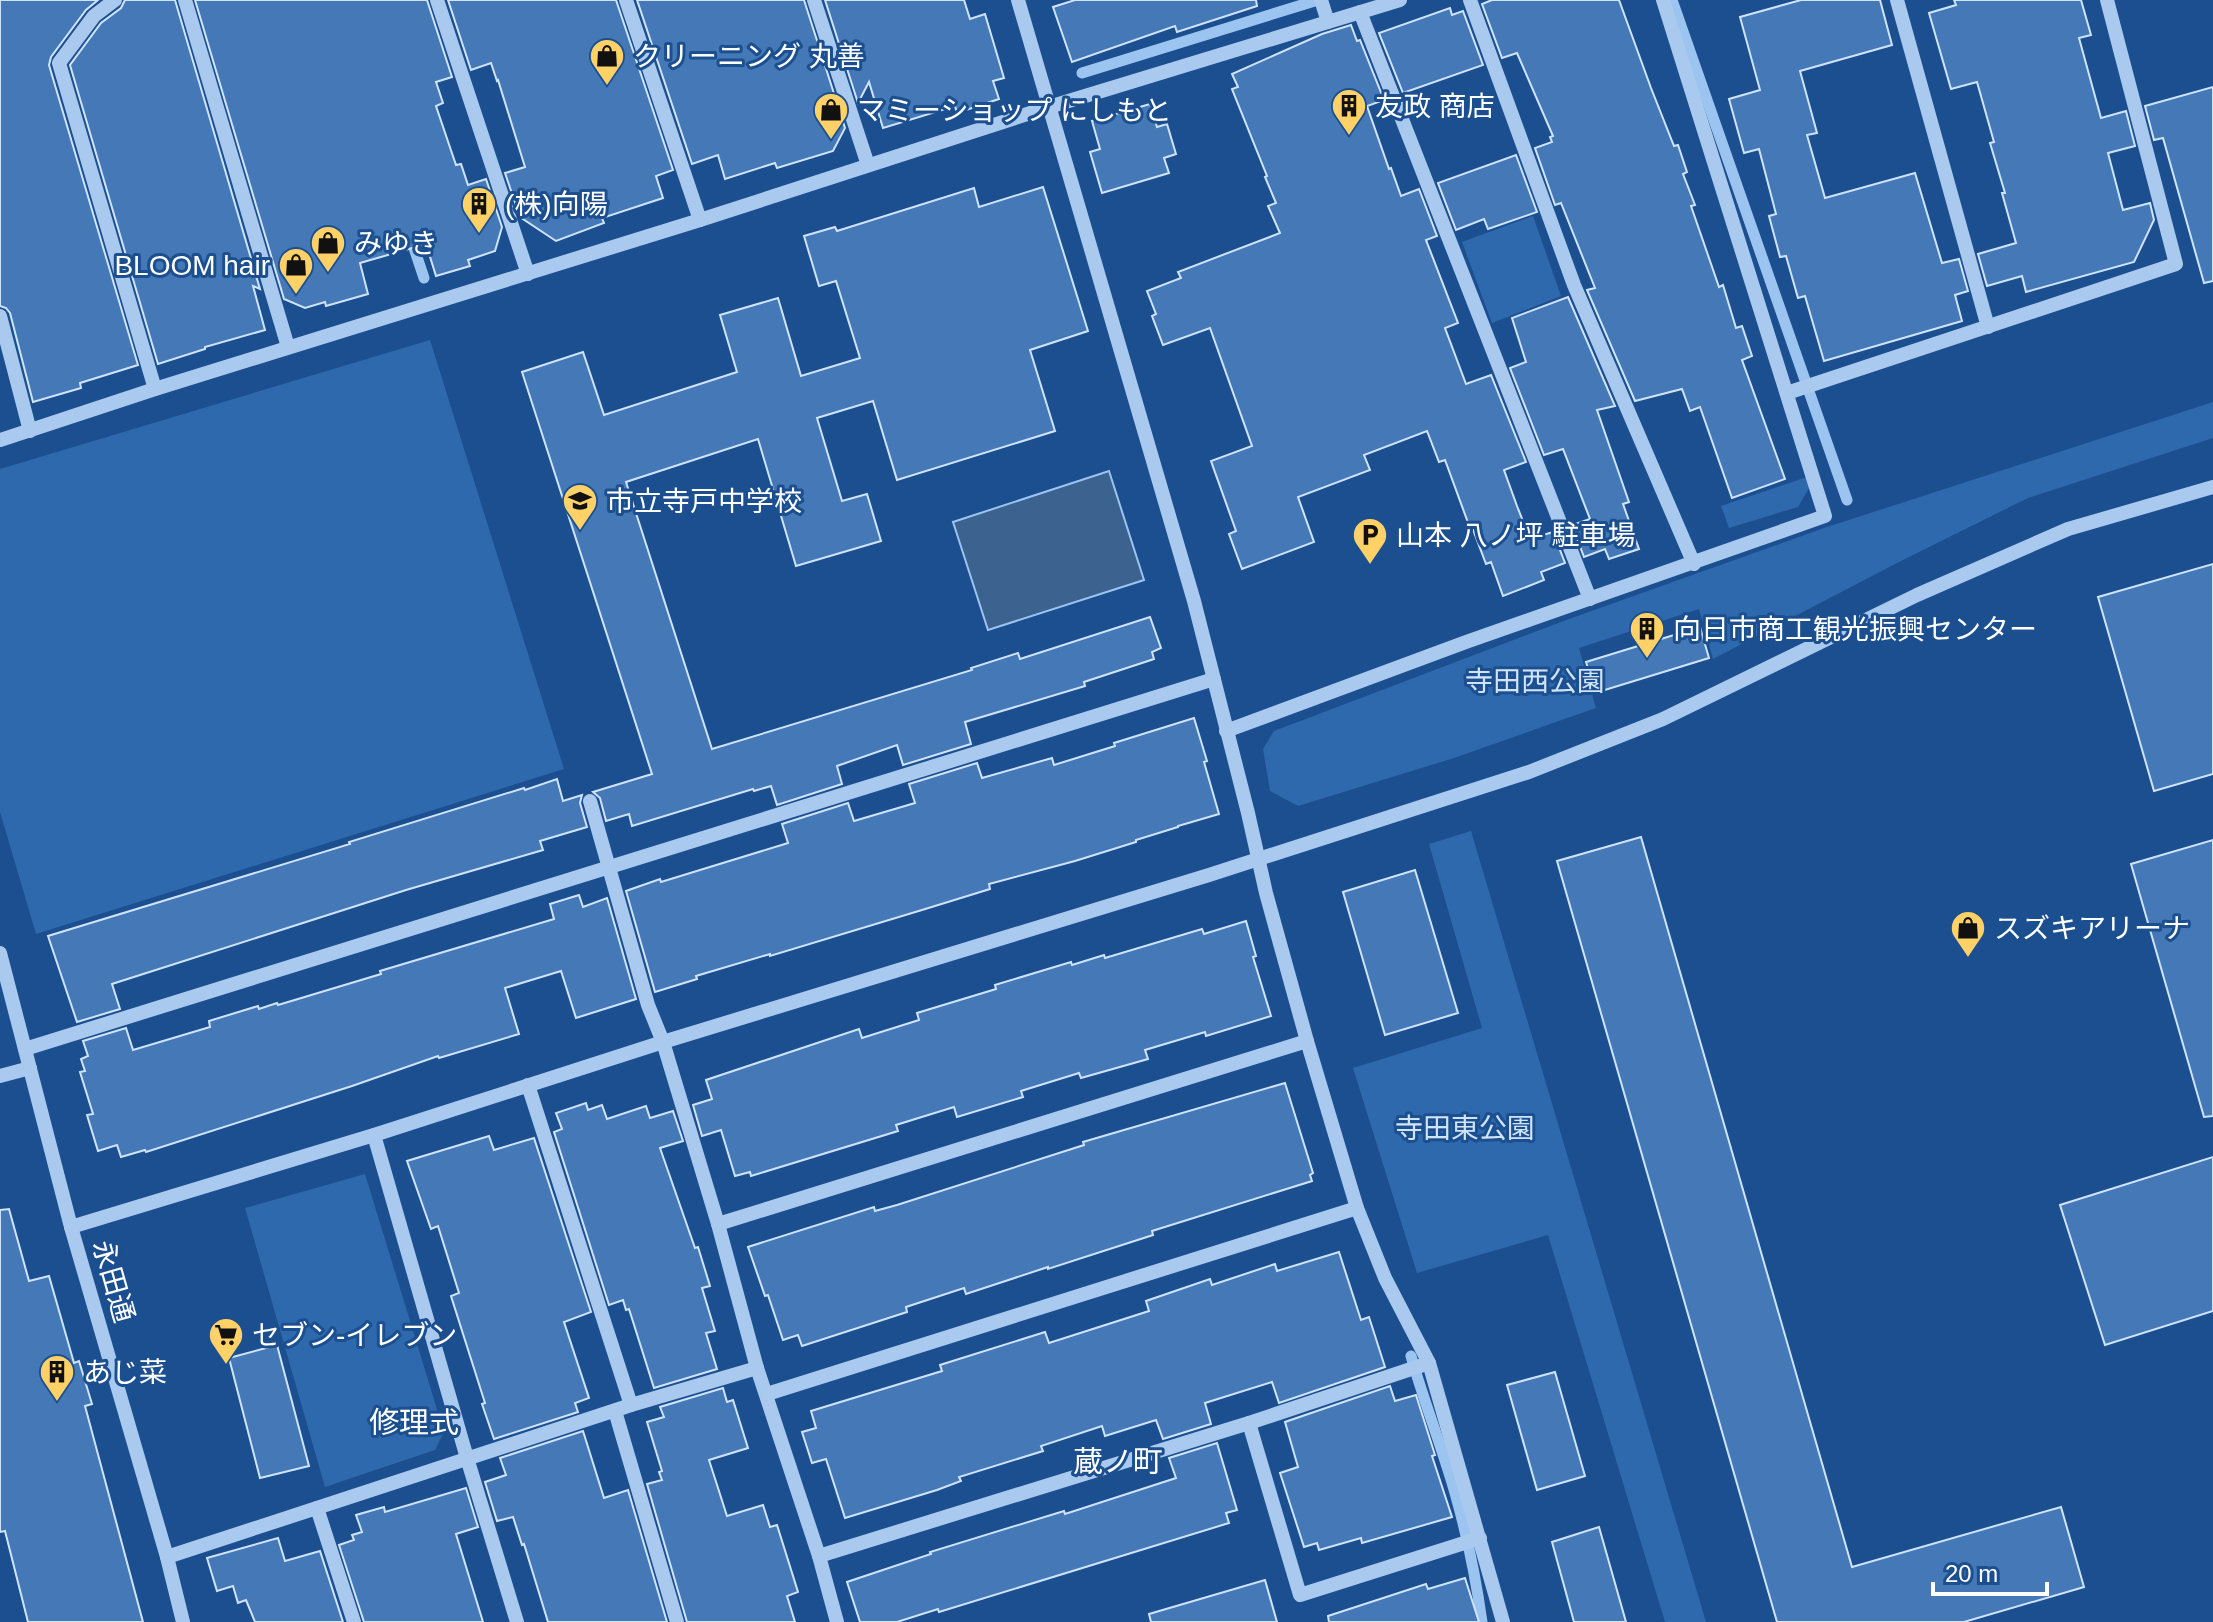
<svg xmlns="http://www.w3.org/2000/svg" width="2213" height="1622" viewBox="0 0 2213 1622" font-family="Arial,'Noto Sans JP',sans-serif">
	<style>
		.green { fill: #2e69ad }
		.water { fill: #3c6290; stroke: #9cc4f0; stroke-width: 2 }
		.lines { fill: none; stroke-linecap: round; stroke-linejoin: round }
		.stream { stroke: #9cc4f0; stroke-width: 11 }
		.building { fill: #4478b7; stroke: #cfe3fa; stroke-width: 2 }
		.minor { stroke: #a9c9ee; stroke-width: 14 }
		.labels { text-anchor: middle; stroke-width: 6; stroke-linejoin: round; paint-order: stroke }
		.poi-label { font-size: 28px; fill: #fff; stroke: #1b4f8f; text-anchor: start }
		.park-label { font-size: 28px; fill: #cfe3fa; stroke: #1b4f8f }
		.street-label { font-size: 28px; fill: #fff; stroke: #1b4f8f }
		.neighbourhood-label { font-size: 30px; fill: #fff; stroke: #1b4f8f }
	</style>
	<rect width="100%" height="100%" fill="#1b4f8f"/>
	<!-- green -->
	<g class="green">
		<path d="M 1533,216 L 1561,296 L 1492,323 L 1462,242 Z"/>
		<path d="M 430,340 L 564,769 L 36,934 L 0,812 L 0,469 Z"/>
		<path d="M 2213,402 L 2213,438 L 2028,498 L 1897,563 L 1713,659 L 1699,609 L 1579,648 L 1596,708 L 1454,758 L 1298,806 L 1270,791 L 1263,749 L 1274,731 L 1569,619 L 1824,528 Z"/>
		<path d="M 1807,477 L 1809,488 L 1798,507 L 1729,528 L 1721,506 Z"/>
		<path d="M 1471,831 L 1706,1622 L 1665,1622 L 1548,1235 L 1417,1273 L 1353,1068 L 1482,1028 L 1429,844 Z"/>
		<path d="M 365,1174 L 444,1432 L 435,1450 L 325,1487 L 245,1208 Z"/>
	</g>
	<!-- water -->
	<path class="water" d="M 1109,471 L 1144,580 L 988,630 L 953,522 Z"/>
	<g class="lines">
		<!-- stream -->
		<g class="stream">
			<path d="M 1672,0 L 1847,500"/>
			<path d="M 1082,73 L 1318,0"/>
			<path d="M 409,233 L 424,278"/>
			<path d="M 1411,1356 C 1424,1402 1442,1447 1455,1493 C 1467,1535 1476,1579 1482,1622"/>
		</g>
	</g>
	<!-- building -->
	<g class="building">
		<path d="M 0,0 L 98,0 L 86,10 L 51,57 L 49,65 L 138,365 L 80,383 L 81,388 L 33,402 L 10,313 L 6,308 L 0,306 Z"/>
		<path d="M 125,0 L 175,0 L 260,289 L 253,286 L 265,330 L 205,347 L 205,349 L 158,364 L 70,65 L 101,23 L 121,8 Z"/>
		<path d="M 195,0 L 427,0 L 452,77 L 436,82 L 443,103 L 436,106 L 456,165 L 461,164 L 468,185 L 486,179 L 502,227 L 495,251 L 468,260 L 470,266 L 436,276 L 426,244 L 360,263 L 368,294 L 326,306 L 325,302 L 305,308 L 284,299 Z"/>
		<path d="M 448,0 L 616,0 L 673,170 L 656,176 L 663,198 L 602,218 L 604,223 L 556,241 L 520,217 L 505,173 L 525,167 L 498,80 L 497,81 L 491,63 L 471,70 Z"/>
		<path d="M 637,0 L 804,0 L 845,128 L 833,151 L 777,168 L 775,163 L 725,179 L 718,155 L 692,164 Z"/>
		<path d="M 825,0 L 964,0 L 970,19 L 985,14 L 1004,78 L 993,81 L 999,99 L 957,113 L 955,106 L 883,128 L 869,82 L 858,103 Z"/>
		<path d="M 1075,0 L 1256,0 L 1257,6 L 1177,32 L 1175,26 L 1072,62 L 1053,7 Z"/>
		<path d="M 1492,0 L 1619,0 L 1651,88 L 1674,146 L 1678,145 L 1687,172 L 1683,174 L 1695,205 L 1691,206 L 1719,287 L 1723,285 L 1736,328 L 1742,326 L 1752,356 L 1742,360 L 1785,479 L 1732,498 L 1700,407 L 1690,411 L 1682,389 L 1635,401 L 1587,290 L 1595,288 L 1561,203 L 1555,205 L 1535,148 L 1552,142 L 1550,137 L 1553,136 L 1517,53 L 1502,58 L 1482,4 Z"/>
		<path d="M 1801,0 L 1880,0 L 1892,45 L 1800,71 L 1817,133 L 1807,135 L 1825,198 L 1915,173 L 1942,263 L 1959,259 L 1968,291 L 1955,295 L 1962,321 L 1824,361 L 1805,296 L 1798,298 L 1786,256 L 1780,257 L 1769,216 L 1776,214 L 1759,149 L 1744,153 L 1729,99 L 1760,90 L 1740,17 Z"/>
		<path d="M 1954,0 L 2081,0 L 2091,35 L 2079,38 L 2101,118 L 2126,111 L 2135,146 L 2108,153 L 2123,210 L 2150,203 L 2154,220 L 2134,262 L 2026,292 L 2022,276 L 1987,286 L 1978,254 L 2016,243 L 2002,193 L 2005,193 L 1990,143 L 1994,142 L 1977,82 L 1951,89 L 1929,13 L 1956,5 Z"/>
		<path d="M 1450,8 L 1452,15 L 1463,11 L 1483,65 L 1403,93 L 1379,33 Z"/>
		<path d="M 1351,25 L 1357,41 L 1360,40 L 1384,100 L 1367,106 L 1389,169 L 1391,168 L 1401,196 L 1419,189 L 1437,236 L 1426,240 L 1458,323 L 1445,328 L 1466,384 L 1491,375 L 1526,462 L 1504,470 L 1517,506 L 1530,539 L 1553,532 L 1565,563 L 1541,572 L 1544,580 L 1503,596 L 1491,562 L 1486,564 L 1472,527 L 1470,528 L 1445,460 L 1439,462 L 1427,431 L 1364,455 L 1370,470 L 1298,497 L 1314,542 L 1242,569 L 1229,534 L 1236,531 L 1211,461 L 1252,446 L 1210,328 L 1163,345 L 1152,316 L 1156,314 L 1147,291 L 1181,278 L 1178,272 L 1280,233 L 1268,206 L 1276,203 L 1265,177 L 1267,176 L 1232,89 L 1238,87 L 1232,74 L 1322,34 Z"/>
		<path d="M 2213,87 L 2213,281 L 2204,283 L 2163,138 L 2154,140 L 2145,106 Z"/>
		<path d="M 1150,104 L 1157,127 L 1167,124 L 1176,154 L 1164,158 L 1169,173 L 1102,193 L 1090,152 L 1100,149 L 1092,121 Z"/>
		<path d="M 1516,155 L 1537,212 L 1488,229 L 1484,219 L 1456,230 L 1438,183 Z"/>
		<path d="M 1043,187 L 1088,331 L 1030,350 L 1055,431 L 897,480 L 873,401 L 817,418 L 842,501 L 867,494 L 881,541 L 796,566 L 758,439 L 626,482 L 712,749 L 972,670 L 971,668 L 1018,653 L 1020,659 L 1150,617 L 1161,648 L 1152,652 L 1154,659 L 1084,682 L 1085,686 L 965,722 L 971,744 L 903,765 L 897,745 L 837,766 L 842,784 L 777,805 L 771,786 L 754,791 L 753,789 L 632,826 L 629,814 L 606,821 L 600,798 L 593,792 L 652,774 L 522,372 L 583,352 L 604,415 L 737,372 L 720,315 L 778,298 L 801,376 L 860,358 L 836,281 L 819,286 L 804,236 L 835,227 L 837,231 L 974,188 L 979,207 Z"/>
		<path d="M 1568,297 L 1615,406 L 1597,410 L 1629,502 L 1623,504 L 1639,549 L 1609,559 L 1605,549 L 1584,557 L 1572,525 L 1590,519 L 1563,449 L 1544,455 L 1510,368 L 1526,362 L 1512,318 Z"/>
		<path d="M 2213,564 L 2213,774 L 2154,791 L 2098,597 Z"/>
		<path d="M 1700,627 L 1709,658 L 1595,693 L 1586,662 Z"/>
		<path d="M 1194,718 L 1207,761 L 1204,762 L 1219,814 L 1178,826 L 1178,827 L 1136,840 L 1136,842 L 1075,861 L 989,884 L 990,889 L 922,910 L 770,956 L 770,954 L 696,976 L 697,979 L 655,992 L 626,891 L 660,879 L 661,882 L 788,843 L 782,824 L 848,803 L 854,821 L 915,803 L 909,784 L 977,763 L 982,778 L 1052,758 L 1054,765 L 1115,746 L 1114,743 Z"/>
		<path d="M 557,779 L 563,801 L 582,795 L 580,803 L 587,827 L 540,841 L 543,850 L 406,890 L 112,984 L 120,1009 L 77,1022 L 48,936 L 350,844 L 349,842 L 524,788 L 525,790 Z"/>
		<path d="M 1641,837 L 1852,1567 L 2061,1507 L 2084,1587 L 1964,1622 L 1777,1622 L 1557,861 Z"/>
		<path d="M 2213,840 L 2213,1116 L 2204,1117 L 2131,864 Z"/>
		<path d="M 1415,870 L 1458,1013 L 1385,1035 L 1343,892 Z"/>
		<path d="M 579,895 L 583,907 L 607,898 L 636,999 L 576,1018 L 561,971 L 505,988 L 519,1034 L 439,1058 L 438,1056 L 352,1086 L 146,1152 L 145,1150 L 121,1157 L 117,1145 L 98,1151 L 87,1115 L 93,1114 L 80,1072 L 85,1071 L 81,1059 L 88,1056 L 83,1041 L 126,1028 L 133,1050 L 210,1027 L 209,1021 L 258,1006 L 259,1009 L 277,1003 L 278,1005 L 381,974 L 380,971 L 554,919 L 550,904 Z"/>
		<path d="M 1246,921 L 1256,956 L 1253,957 L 1271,1016 L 1206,1036 L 1205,1032 L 1145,1050 L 1148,1059 L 1081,1078 L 1079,1073 L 1021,1091 L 1023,1097 L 957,1117 L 954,1107 L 896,1125 L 898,1131 L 751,1176 L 750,1172 L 735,1176 L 721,1130 L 702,1136 L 693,1105 L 712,1099 L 706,1080 L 859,1029 L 862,1038 L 919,1020 L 917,1013 L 996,989 L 995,985 L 1071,962 L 1072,965 L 1104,955 L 1105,958 L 1202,929 L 1204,934 Z"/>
		<path d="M 1285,1083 L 1313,1173 L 1310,1175 L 1312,1181 L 1152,1231 L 1153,1235 L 1048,1269 L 1048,1267 L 966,1294 L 964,1288 L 906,1307 L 907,1312 L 802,1346 L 798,1335 L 783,1340 L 768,1295 L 765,1296 L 748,1247 L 874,1207 L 875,1211 L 897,1205 L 1084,1145 L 1083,1142 Z"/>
		<path d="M 586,1103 L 588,1110 L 602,1105 L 607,1119 L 646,1106 L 650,1118 L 673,1111 L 683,1141 L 660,1148 L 695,1248 L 698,1247 L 710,1286 L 702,1288 L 715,1331 L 706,1333 L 717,1369 L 654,1388 L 629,1309 L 626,1310 L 623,1300 L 609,1305 L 554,1132 L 562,1129 L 556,1113 Z"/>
		<path d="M 489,1136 L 494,1150 L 534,1138 L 591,1312 L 564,1322 L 589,1398 L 575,1403 L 578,1412 L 494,1439 L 482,1404 L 485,1403 L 451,1296 L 459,1293 L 438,1226 L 431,1229 L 407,1161 Z"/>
		<path d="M 2213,1157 L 2213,1311 L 2105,1345 L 2060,1205 Z"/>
		<path d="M 9,1209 L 29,1281 L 49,1276 L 74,1363 L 79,1361 L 92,1404 L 85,1406 L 143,1622 L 28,1622 L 5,1531 L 0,1532 L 0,1210 Z"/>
		<path d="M 1339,1252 L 1361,1320 L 1369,1317 L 1385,1367 L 1279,1403 L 1272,1382 L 1205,1403 L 1211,1424 L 1163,1439 L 1156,1420 L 1105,1436 L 1102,1426 L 1041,1446 L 1043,1451 L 959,1477 L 961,1481 L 937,1490 L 845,1518 L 826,1459 L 812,1463 L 802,1432 L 816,1428 L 811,1411 L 942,1371 L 940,1365 L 1045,1332 L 1049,1343 L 1149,1311 L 1146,1301 L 1210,1279 L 1212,1285 L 1275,1264 L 1277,1271 Z"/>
		<path d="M 277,1345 L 309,1466 L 260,1478 L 229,1358 Z"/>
		<path d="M 1555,1372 L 1585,1476 L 1537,1490 L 1507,1385 Z"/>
		<path d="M 1390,1386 L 1395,1401 L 1416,1395 L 1435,1455 L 1432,1456 L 1452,1517 L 1362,1543 L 1361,1538 L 1319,1550 L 1317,1543 L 1304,1547 L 1280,1473 L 1298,1467 L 1285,1422 Z"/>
		<path d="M 723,1388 L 727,1402 L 733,1400 L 748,1448 L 709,1460 L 727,1516 L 763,1505 L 770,1527 L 777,1525 L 798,1592 L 787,1596 L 795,1622 L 687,1622 L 647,1484 L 662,1480 L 659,1472 L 662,1471 L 647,1422 L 664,1417 L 660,1407 Z"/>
		<path d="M 583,1431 L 604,1498 L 628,1490 L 667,1622 L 548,1622 L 524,1544 L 522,1545 L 513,1517 L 497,1521 L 485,1482 L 506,1475 L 500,1458 Z"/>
		<path d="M 1217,1443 L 1237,1510 L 1226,1513 L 1229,1523 L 939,1612 L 938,1609 L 897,1622 L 860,1622 L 847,1582 L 931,1554 L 930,1552 L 1064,1511 L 1065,1514 L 1176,1478 L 1169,1458 Z"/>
		<path d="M 466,1488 L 478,1527 L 456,1534 L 483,1622 L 364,1622 L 339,1545 L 354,1540 L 352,1535 L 362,1532 L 356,1515 L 384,1507 L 385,1512 Z"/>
		<path d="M 1599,1527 L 1626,1622 L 1574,1622 L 1552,1542 Z"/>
		<path d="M 278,1538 L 285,1561 L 320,1551 L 343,1622 L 255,1622 L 246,1600 L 238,1603 L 233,1586 L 217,1591 L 207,1558 Z"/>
		<path d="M 1465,1578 L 1479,1622 L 1329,1622 L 1328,1616 L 1426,1584 L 1428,1589 Z"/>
		<path d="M 1265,1580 L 1277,1622 L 1151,1622 L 1149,1614 Z"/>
	</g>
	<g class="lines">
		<!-- minor -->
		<g class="minor">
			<path d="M 115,0 L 94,16 L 59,63 L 155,389"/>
			<path d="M 185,0 L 288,347"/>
			<path d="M 437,0 L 528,274"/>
			<path d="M 626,0 L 700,220"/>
			<path d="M 814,0 L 868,165"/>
			<path d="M 1018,0 L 1194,601 L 1248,813 L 1266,893 L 1307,1041 L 1357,1208 L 1385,1278 L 1429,1363 L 1503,1622"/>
			<path d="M 1321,0 L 1328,22"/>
			<path d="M 1470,0 L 1574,285 L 1694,564"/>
			<path d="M 1897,0 L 1988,327"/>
			<path d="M 1360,12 L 1590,599"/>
			<path d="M 0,316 L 30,431"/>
			<path d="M 1787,393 L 2176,264 L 2107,0"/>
			<path d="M 0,440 L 155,389 L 700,220 L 1049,107 L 1400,0"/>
			<path d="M 1226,731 L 1466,642 L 1825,516 L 1663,0"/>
			<path d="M 590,801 L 648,1005 L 663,1042 L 718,1224 L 757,1368 L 819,1556 L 837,1622"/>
			<path d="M 0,953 L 71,1227 L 167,1557 L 183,1622"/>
			<path d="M 25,1049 L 1214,679"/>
			<path d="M 0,1076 L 30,1068"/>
			<path d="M 528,1085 L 631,1405"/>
			<path d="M 374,1135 L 467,1458 L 517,1622"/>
			<path d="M 718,1224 L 1307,1041"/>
			<path d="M 71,1227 L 374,1135 L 663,1042 L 1209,875 L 1529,772 L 1663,719 L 1917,595 L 2068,529 L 2213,487"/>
			<path d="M 767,1394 L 1357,1208"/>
			<path d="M 615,1411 L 677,1622"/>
			<path d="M 1249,1423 L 1300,1595 L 1480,1538"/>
			<path d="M 317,1508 L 354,1622"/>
			<path d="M 819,1556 L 1249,1423 L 1429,1363"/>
			<path d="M 167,1557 L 631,1405 L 757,1368"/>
		</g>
	</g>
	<!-- icons -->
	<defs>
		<symbol id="shop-pin" viewBox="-11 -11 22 30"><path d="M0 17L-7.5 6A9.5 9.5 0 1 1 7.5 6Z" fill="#ffd166" stroke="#1b4f8f"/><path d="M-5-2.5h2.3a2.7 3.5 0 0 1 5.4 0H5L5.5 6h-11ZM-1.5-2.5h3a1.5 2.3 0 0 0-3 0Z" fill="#111"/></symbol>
		<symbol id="building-pin" viewBox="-11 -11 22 30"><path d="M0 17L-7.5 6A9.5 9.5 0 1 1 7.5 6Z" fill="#ffd166" stroke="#1b4f8f"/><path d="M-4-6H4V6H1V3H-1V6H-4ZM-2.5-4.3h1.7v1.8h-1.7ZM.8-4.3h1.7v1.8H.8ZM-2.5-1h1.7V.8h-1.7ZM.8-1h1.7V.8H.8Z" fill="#111"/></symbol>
		<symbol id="school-pin" viewBox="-11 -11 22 30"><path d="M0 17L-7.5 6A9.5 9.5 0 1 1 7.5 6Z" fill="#ffd166" stroke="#1b4f8f"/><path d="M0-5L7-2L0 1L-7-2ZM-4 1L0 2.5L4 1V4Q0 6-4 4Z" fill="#111"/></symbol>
		<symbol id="parking-pin" viewBox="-11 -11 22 30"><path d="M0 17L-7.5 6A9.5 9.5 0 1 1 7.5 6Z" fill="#ffd166" stroke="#1b4f8f"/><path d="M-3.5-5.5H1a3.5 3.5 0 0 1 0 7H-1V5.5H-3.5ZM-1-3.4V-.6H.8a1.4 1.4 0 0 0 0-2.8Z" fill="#111"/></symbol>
		<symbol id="supermarket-pin" viewBox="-11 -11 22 30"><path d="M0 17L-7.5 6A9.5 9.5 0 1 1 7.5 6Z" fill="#ffd166" stroke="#1b4f8f"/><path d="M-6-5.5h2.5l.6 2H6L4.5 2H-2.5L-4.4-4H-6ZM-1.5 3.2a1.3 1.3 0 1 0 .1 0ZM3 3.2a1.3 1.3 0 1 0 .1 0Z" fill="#111"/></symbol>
	</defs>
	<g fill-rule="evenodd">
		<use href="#shop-pin" x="587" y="36" width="40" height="54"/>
		<use href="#building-pin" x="1329" y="86" width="40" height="54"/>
		<use href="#shop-pin" x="811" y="90" width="40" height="54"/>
		<use href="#building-pin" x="459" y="184" width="40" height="54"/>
		<use href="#shop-pin" x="308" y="223" width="40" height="54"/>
		<use href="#shop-pin" x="276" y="245" width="40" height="54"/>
		<use href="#school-pin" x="560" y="481" width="40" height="54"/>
		<use href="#parking-pin" x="1350" y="515" width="40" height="54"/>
		<use href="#building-pin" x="1627" y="609" width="40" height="54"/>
		<use href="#shop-pin" x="1948" y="908" width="40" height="54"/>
		<use href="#supermarket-pin" x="206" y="1315" width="40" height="54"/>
		<use href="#building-pin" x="37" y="1352" width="40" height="54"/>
	</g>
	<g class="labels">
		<!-- poi labels -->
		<g class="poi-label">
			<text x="633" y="66">クリーニング 丸善</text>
			<text x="1375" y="116">友政 商店</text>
			<text x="857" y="120">マミーショップ にしもと</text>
			<text x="505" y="214">(株)向陽</text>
			<text x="354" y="253">みゆき</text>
			<text x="270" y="275" text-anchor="end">BLOOM hair</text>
			<text x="606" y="511">市立寺戸中学校</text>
			<text x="1396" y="545">山本 八ノ坪 駐車場</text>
			<text x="1673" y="639">向日市商工観光振興センター</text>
			<text x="1994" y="938">スズキアリーナ</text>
			<text x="252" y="1345">セブン-イレブン</text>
			<text x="83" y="1382">あじ菜</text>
		</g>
		<!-- park labels -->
		<g class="park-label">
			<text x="1535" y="691">寺田西公園</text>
			<text x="1465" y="1138">寺田東公園</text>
		</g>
		<!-- street labels -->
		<g class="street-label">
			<text transform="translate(114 1281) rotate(74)" y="10">永田通</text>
		</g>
		<!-- neighbourhood labels -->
		<g class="neighbourhood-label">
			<text x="414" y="1433">修理式</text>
			<text x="1118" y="1472">蔵ノ町</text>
		</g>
	</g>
	<!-- scale -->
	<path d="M1933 1582v12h114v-12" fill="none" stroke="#ffffff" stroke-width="4"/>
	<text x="1945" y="1582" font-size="24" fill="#ffffff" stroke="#1b4f8f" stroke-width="6" paint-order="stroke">20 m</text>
</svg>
